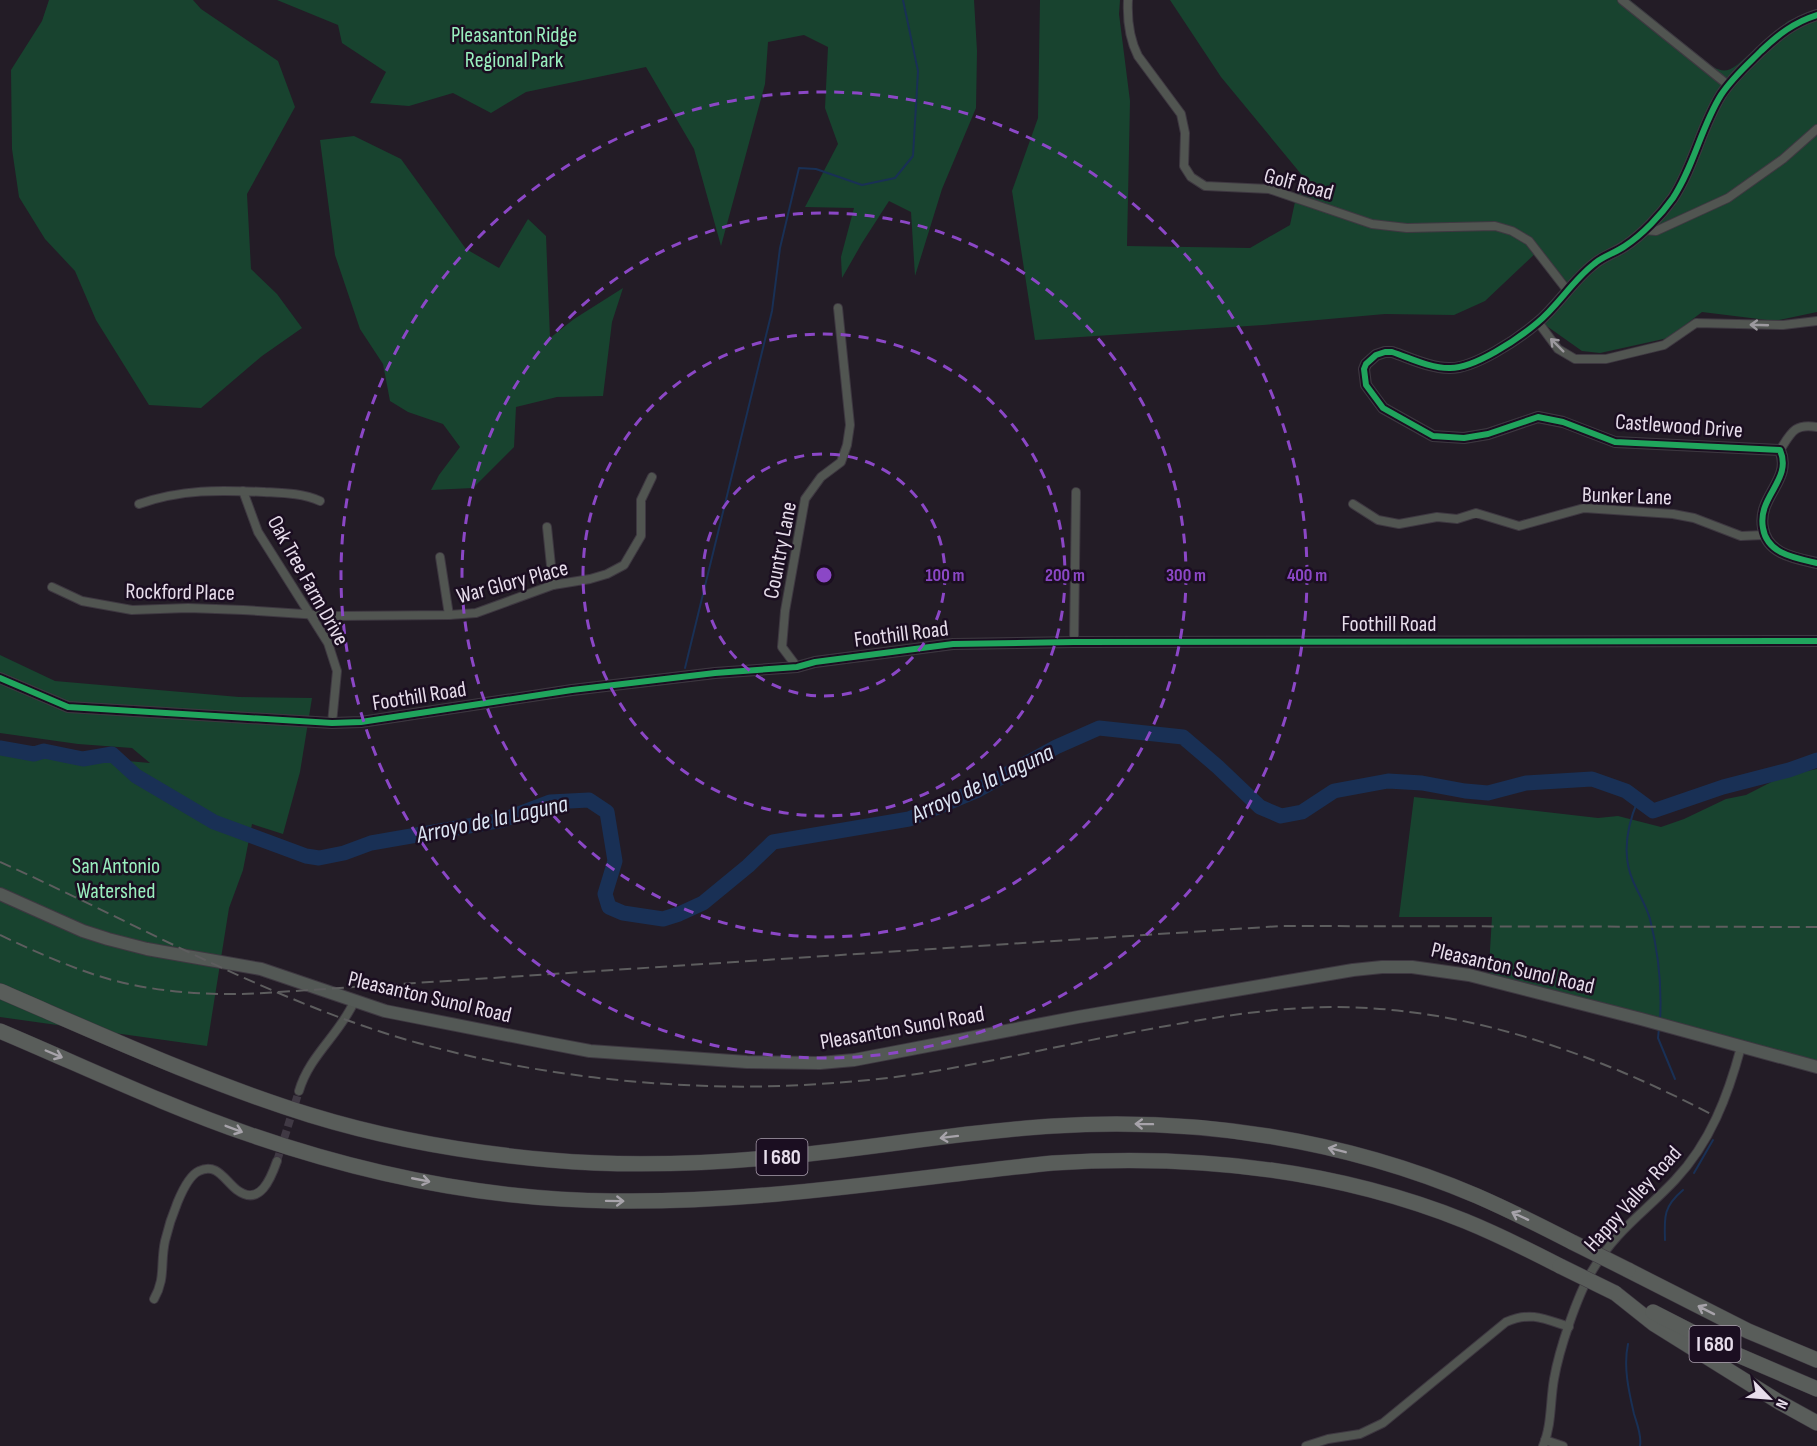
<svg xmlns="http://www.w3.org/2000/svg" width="1817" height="1446" viewBox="0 0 1817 1446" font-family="'Sofia Sans Condensed',sans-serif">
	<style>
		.green { fill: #18432f }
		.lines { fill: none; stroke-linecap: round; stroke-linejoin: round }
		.stream { stroke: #193055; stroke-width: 2 }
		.river { stroke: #193055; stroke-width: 15 }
		.minor-tunnel { stroke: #403944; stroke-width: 8; stroke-dasharray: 8 4; stroke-linecap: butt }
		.minor-casing { stroke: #3e3841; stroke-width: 10 }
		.tertiary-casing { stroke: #3e3841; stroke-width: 12 }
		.secondary-casing { stroke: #3e3841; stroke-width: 14 }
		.motorway-casing { stroke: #3e3841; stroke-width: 16 }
		.minor { stroke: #515551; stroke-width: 8 }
		.tertiary { stroke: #515551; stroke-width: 10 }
		.secondary { stroke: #535855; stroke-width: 12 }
		.motorway { stroke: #595d5a; stroke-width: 15 }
		.rail { stroke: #5d5d5e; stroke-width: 2; stroke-dasharray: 12 6; stroke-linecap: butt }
		.motorway-bridge-casing { stroke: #3e3841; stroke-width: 16; stroke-linecap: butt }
		.motorway-bridge { stroke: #595d5a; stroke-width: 15 }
		.cycleway-casing { stroke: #1b0e21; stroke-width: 10 }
		.cycleway { stroke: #20a55d; stroke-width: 6 }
		.oneway { stroke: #9c999e }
		.oneway2 { stroke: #a7a3aa }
		.ring { fill: none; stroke: #8b47c6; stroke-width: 3; stroke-dasharray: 10 8 }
		.labels { text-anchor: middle; stroke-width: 5; stroke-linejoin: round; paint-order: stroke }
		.shield { fill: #1b0e21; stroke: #aa9fae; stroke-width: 1.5 }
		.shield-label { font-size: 21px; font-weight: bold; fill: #e7ddeb }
		.park-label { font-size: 22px; fill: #99efbe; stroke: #1b0e21 }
		.street-label { font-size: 22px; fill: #e7ddeb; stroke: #1b0e21 }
		.water-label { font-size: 24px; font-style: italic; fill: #dbe4f2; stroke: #1b0e21 }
		.centre { fill: #8b47c6; stroke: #1b0e21; stroke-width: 3 }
		.ring-label { font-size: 18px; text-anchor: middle; font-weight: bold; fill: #8b47c6; stroke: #1b0e21; stroke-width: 5; stroke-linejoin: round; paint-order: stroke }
	</style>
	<rect width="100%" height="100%" fill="#231c26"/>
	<!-- green -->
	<g class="green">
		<path d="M 49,0 L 193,0 L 201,9 L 278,61 L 295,107 L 247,194 L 251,269 L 277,294 L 302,328 L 262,356 L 201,408 L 149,405 L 96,320 L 75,271 L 45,239 L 19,197 L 12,149 L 11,70 L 42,21 Z"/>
		<path d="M 277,0 L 974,0 L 977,51 L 976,108 L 942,189 L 915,276 L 911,212 L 889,201 L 862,243 L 842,278 L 841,257 L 854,208 L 805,207 L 838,144 L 825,108 L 828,47 L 804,35 L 768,42 L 765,84 L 721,246 L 694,149 L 646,67 L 526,92 L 491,113 L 453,93 L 409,106 L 370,103 L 386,72 L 342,43 L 338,25 Z"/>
		<path d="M 1040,0 L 1120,0 L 1119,14 L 1130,101 L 1127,246 L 1250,248 L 1290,225 L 1301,174 L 1221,77 L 1170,0 L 1630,0 L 1713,67 C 1723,72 1727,72 1737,65 L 1788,21 L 1817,11 L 1817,312 L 1775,321 L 1702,312 L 1668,338 L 1600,353 L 1582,351 L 1541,322 L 1574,290 L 1539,250 L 1485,301 L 1454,315 L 1385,314 L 1263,325 L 1035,340 L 1012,191 L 1038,118 Z"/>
		<path d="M 354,136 L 401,159 L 466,249 L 499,268 L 528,219 L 546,236 L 550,338 L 574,319 L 623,288 L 612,322 L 603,396 L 557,397 L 516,407 L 514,447 L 473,488 L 431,490 L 439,475 L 460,447 L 443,424 L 408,412 L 390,401 L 383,364 L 360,329 L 335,255 L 320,140 Z"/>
		<path d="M 0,655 L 55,681 L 239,697 L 312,698 L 300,772 L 283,834 L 252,824 L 243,870 L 229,908 L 207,1046 L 0,1017 L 0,750 L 150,763 L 132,748 L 78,744 L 0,733 Z"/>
		<path d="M 1817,769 L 1817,1072 L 1488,984 L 1492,917 L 1399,917 L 1414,797 L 1598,818 L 1618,816 L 1661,827 L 1684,819 L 1726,799 L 1746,795 L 1783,776 Z"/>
	</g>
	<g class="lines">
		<!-- stream -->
		<g class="stream">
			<path d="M 685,668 L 772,311 L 780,248 L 799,168 L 816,169 L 862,185 L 895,178 L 913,156 L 918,71 L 903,0"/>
			<path d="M 1638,800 C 1627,826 1621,854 1633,881 C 1638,893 1646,905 1650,919 C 1658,951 1662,986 1660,1020"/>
			<path d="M 1659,1028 L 1658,1038 L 1675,1079"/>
			<path d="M 1694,1173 L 1713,1140"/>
			<path d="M 1665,1240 C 1664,1216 1664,1206 1683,1190"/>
			<path d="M 1628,1344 C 1623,1367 1629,1392 1634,1414 C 1637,1424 1642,1436 1640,1446"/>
		</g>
		<!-- river -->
		<path class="river" d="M 0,748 L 34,754 L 44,751 L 83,759 L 112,754 L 136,776 L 214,822 L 306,856 L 319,858 L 344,853 L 371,843 L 503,820 L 550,802 L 589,800 L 607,812 L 615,861 L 605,894 L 609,907 L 623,913 L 663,919 L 679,914 L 703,903 L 748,866 L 773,842 L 909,819 L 978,790 L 1056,747 L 1099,728 L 1183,737 L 1218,767 L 1260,807 L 1281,816 L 1302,812 L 1334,791 L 1388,781 L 1422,783 L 1465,791 L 1488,793 L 1526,783 L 1592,779 L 1626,791 L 1653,811 L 1723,787 L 1789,770 L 1817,760"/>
		<!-- minor-tunnel -->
		<path class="minor-tunnel" d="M 277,1161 L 299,1091"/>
		<defs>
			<g id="minor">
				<path d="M 1128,0 C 1127,20 1129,38 1138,56 L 1181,114 L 1185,133 L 1184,166 L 1191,177 L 1205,186 L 1269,189 L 1372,224 L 1407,228 L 1495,226 L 1512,231 L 1529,241 L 1567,290"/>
				<path d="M 1622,0 L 1728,85"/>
				<path d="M 1644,230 L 1656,231 L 1728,198 L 1783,159 L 1817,129"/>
				<path d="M 1538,322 L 1558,349 L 1575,359 L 1606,359 L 1664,345 L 1696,323 L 1783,325 L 1817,321"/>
				<path d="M 1780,450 C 1791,433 1794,423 1817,427"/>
				<path d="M 243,491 L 258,532 L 328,643 L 337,671 L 332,723"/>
				<path d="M 139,504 C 182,489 219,490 264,492 C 283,493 302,493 320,501"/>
				<path d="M 1353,504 L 1378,520 L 1399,524 L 1437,517 L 1457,519 L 1476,513 L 1519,526 L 1584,508 L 1673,514 L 1694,518 L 1741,536 L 1764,535"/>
				<path d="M 547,527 L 553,585"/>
				<path d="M 440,557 L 449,615"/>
				<path d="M 52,587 L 82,601 L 132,610 L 188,608 L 243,610 L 334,616 L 449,615 L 476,613 L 553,585 L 590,579 L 607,574 L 624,565 L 641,536 L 641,500 L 652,477"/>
				<path d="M 1074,642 L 1076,492"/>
				<path d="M 797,667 L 782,647 L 785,611 L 805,499 L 821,477 L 841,462 L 847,445 L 850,425 L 838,308"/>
				<path d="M 299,1091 C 309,1056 339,1035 354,1002"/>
				<path d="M 154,1299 C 166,1278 160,1264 165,1241 C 169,1224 183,1178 199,1171 C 217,1162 225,1181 237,1190 C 260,1207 271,1178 277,1161"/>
				<path d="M 1545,1440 L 1563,1446"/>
				<path d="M 1306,1446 L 1328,1439 L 1360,1434 L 1383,1423 L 1506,1322 C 1531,1311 1545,1319 1569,1327"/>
				<path d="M 1543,1446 C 1552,1425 1550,1401 1554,1379 C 1559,1350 1577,1296 1592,1271 C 1616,1230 1644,1213 1675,1180 C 1710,1143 1728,1096 1741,1047"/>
			</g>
			<g id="tertiary">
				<path d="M 1817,15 C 1794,22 1778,35 1761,51 C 1747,65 1732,78 1721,95 C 1701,127 1694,166 1673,198 C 1661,215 1642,235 1625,246 C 1615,253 1603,256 1594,264 C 1572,281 1558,306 1537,323 C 1518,339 1474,369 1449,368 C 1430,368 1410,358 1392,352 L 1385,352 L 1376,355 L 1366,364 L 1364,369 L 1366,385 L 1383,408 L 1433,436 L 1464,438 L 1488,434 L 1538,417 L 1563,422 L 1615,442 L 1780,450 C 1793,480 1757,496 1763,528 C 1767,554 1795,558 1817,563"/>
				<path d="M 0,678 L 68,707 L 332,723 L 361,722 L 572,690 L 715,673 L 797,667 L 815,662 L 953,644 L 1074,642 L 1817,641"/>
			</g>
			<path id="secondary" d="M 0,894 L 83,931 L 108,939 L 147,949 L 261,969 L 385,1011 L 548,1043 L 590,1051 L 747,1062 L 820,1063 L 854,1060 L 1078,1017 L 1353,970 L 1382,967 L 1412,967 L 1469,975 L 1641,1019 L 1817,1067"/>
			<g id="motorway">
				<path d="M 0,991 C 102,1035 204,1082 310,1115 C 388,1139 470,1153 550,1160 C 629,1167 708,1164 787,1156 C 876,1148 964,1131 1054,1126 C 1198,1117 1343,1139 1477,1196 C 1509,1210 1541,1226 1572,1242"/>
				<path d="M 0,1031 C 83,1066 166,1106 251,1135 C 367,1175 491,1200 614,1201 C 762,1203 907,1178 1053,1163 C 1194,1154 1333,1168 1465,1221 C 1497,1234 1529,1250 1560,1266"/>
				<path d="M 1628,1270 L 1748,1331 L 1817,1360"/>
				<path d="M 1615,1293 L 1654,1324 L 1779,1402 L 1817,1423"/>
				<path d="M 1653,1312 L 1733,1353 L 1817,1389"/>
			</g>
		</defs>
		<!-- minor casing -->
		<use href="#minor" class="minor-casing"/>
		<!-- tertiary casing -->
		<use href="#tertiary" class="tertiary-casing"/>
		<!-- secondary casing -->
		<use href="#secondary" class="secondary-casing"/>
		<!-- motorway casing -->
		<use href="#motorway" class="motorway-casing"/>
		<!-- minor -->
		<use href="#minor" class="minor"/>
		<!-- tertiary -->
		<use href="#tertiary" class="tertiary"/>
		<!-- secondary -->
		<use href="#secondary" class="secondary"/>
		<!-- motorway -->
		<use href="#motorway" class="motorway"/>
		<!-- rail -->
		<g class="rail">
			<path d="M 0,862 C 136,923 274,1003 418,1043 C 512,1069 611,1083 709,1086 C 762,1088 816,1085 869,1080 C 949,1072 1028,1052 1107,1037 C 1183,1023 1259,1007 1337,1007 C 1470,1008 1595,1054 1711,1114"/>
			<path d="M 0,935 C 36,952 73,969 112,980 C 162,993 212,996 264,993 L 1281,926 L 1817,927"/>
		</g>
		<defs>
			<g id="motorway-bridge">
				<path d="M 1572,1242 L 1628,1270"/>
				<path d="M 1560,1266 L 1615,1293"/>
			</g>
		</defs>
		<!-- motorway-bridge casing -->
		<use href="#motorway-bridge" class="motorway-bridge-casing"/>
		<!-- motorway-bridge -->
		<use href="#motorway-bridge" class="motorway-bridge"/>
		<defs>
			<g id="cycleway">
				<path d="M 1817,15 C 1794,22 1778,35 1761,51 C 1747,65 1732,78 1721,95 C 1701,127 1694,166 1673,198 C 1661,215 1642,235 1625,246 C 1615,253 1603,256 1594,264 C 1572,281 1558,306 1537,323 C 1518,339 1474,369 1449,368 C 1430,368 1410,358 1392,352 L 1385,352 L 1376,355 L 1366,364 L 1364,369 L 1366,385 L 1383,408 L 1433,436 L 1464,438 L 1488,434 L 1538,417 L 1563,422 L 1615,442 L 1780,450 C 1793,480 1757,496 1763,528 C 1767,554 1795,558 1817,563"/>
				<path d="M 0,678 L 68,707 L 332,723 L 361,722 L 572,690 L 715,673 L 797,667 L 815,662 L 953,644 L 1074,642 L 1817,641"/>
			</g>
		</defs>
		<!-- cycleway casing -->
		<use href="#cycleway" class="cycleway-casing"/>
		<!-- cycleway -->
		<use href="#cycleway" class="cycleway"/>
	</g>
	<!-- one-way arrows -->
	<defs><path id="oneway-shaft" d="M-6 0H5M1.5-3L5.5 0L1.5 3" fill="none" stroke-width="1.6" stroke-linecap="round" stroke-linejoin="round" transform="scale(1.5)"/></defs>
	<g class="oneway">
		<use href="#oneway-shaft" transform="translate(1759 325) rotate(-178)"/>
		<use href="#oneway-shaft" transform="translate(1557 345) rotate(-135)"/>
	</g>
	<g class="oneway2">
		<use href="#oneway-shaft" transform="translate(54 1054) rotate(23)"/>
		<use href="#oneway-shaft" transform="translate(1144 1124) rotate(-179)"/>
		<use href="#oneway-shaft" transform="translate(234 1129) rotate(21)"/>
		<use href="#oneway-shaft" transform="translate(949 1137) rotate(173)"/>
		<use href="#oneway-shaft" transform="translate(1337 1150) rotate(-166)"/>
		<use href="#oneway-shaft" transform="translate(421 1180) rotate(11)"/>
		<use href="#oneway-shaft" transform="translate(615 1201) rotate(1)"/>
		<use href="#oneway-shaft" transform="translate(1520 1216) rotate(-155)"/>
		<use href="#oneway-shaft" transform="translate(1706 1310) rotate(-153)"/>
	</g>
	<!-- distance rings -->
	<g class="ring">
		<circle cx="824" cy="575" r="121"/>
		<circle cx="824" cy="575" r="241"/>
		<circle cx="824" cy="575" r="362"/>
		<circle cx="824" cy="575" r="483"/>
	</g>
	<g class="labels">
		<!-- shield labels -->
		<g class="shield">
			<rect x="756.5" y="1139" width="51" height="36" rx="4.5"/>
			<rect x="1689.5" y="1326" width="51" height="36" rx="4.5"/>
		</g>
		<g class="shield-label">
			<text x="782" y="1164">I 680</text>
			<text x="1715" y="1351">I 680</text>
		</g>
		<!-- park labels -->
		<g class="park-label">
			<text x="514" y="42">Pleasanton Ridge<tspan x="514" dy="25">Regional Park</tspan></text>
			<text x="116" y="873">San Antonio<tspan x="116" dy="25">Watershed</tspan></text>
		</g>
		<!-- street labels -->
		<g class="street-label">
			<text transform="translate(1299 183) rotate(15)" y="8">Golf Road</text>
			<text transform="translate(1679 425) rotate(4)" y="8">Castlewood Drive</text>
			<text transform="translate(1627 495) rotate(2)" y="8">Bunker Lane</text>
			<text transform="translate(779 550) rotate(-79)" y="8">Country Lane</text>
			<text transform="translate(309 580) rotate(61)" y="8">Oak Tree Farm Drive</text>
			<text transform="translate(512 581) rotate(-15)" y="8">War Glory Place</text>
			<text transform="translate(180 591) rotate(1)" y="8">Rockford Place</text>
			<text x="1389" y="631">Foothill Road</text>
			<text transform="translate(901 633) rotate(-7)" y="8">Foothill Road</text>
			<text transform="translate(419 695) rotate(-9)" y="8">Foothill Road</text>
			<text transform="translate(1513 967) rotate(13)" y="8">Pleasanton Sunol Road</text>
			<text transform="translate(430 996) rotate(13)" y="8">Pleasanton Sunol Road</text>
			<text transform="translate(902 1027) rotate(-10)" y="8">Pleasanton Sunol Road</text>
			<text transform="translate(1632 1198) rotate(-48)" y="8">Happy Valley Road</text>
		</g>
		<!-- water labels -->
		<g class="water-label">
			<text transform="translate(982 783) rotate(-25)" y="8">Arroyo de la Laguna</text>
			<text transform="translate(492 819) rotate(-12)" y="8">Arroyo de la Laguna</text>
		</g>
	</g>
	<circle cx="824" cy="575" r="9" class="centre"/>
	<g class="ring-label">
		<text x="945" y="581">100 m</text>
		<text x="1065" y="581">200 m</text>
		<text x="1186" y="581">300 m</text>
		<text x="1307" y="581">400 m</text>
	</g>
	<!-- north arrow -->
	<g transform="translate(1769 1398) rotate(115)" stroke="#1b0e21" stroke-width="4.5" paint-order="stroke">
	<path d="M0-4.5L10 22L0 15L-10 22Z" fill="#e7ddeb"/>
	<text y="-9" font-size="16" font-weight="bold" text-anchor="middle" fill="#e7ddeb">N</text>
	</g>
</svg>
